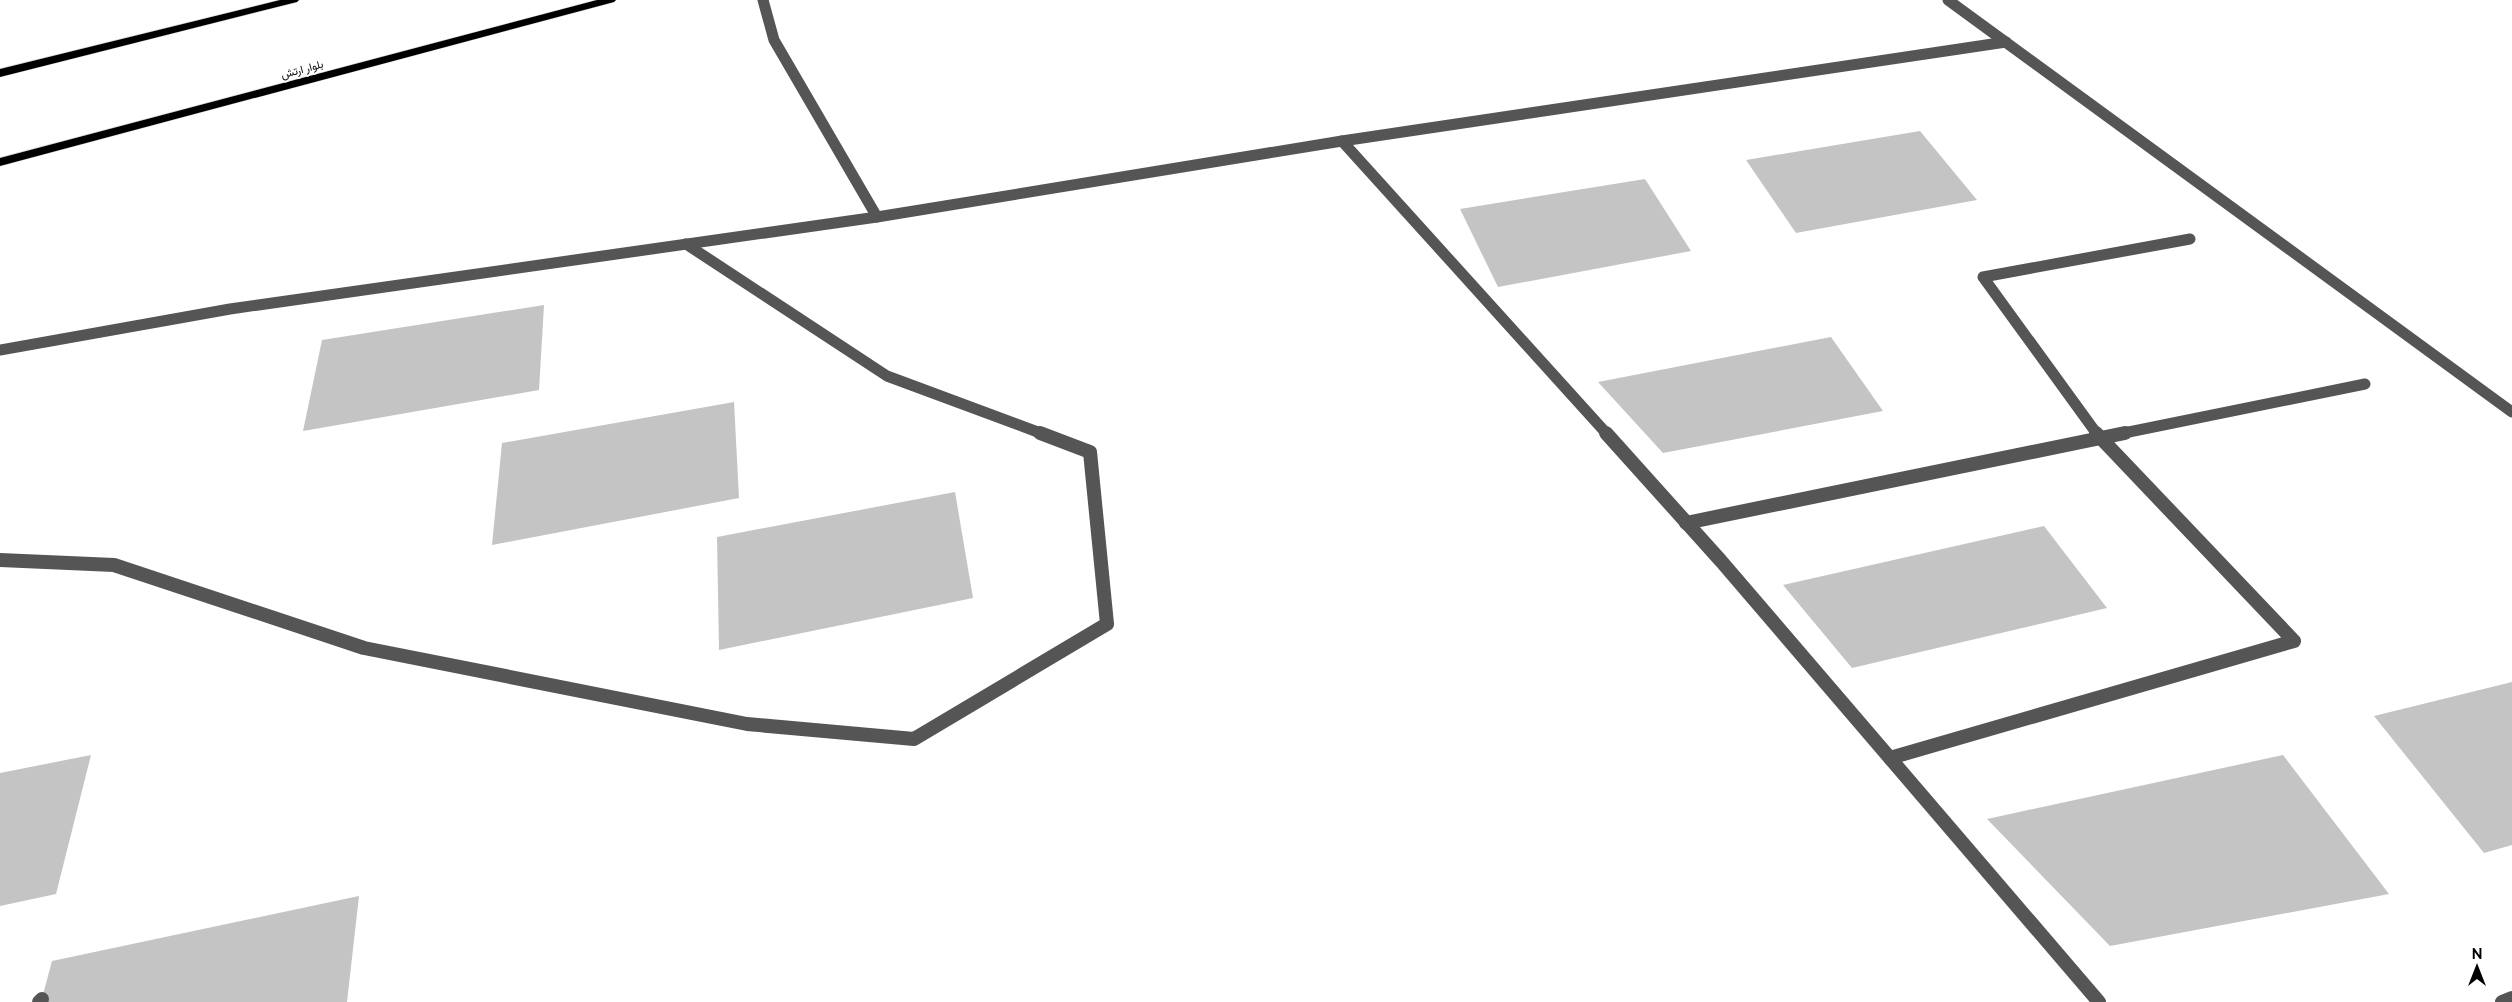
<svg xmlns="http://www.w3.org/2000/svg" width="2512" height="1002" viewBox="0 0 2512 1002" font-family="Raleway,Vazirmatn,sans-serif">
	<style>
		.building { fill: #c4c4c4 }
		.lines { fill: none; stroke-linecap: round; stroke-linejoin: round }
		.highway-casing { stroke: #dbdbdb; stroke-width: 1 }
		.minor-far1 { stroke: #555; stroke-width: 11 }
		.minor { stroke: #555; stroke-width: 14 }
		.highway { fill: #000; fill-rule: evenodd }
		.labels { text-anchor: middle; stroke-width: 4; stroke-linejoin: round; paint-order: stroke }
		.far-street-label { font-size: 11px; fill: #000; stroke: #fff }
	</style>
	<rect width="100%" height="100%" fill="#fff"/>
	<!-- building -->
	<g class="building">
		<path d="M 1920,131 L 1977,200 L 1796,233 L 1746,160 Z"/>
		<path d="M 1645,179 L 1691,251 L 1498,287 L 1460,209 Z"/>
		<path d="M 544,305 L 539,390 L 303,431 L 322,340 Z"/>
		<path d="M 1831,337 L 1883,411 L 1663,453 L 1598,382 Z"/>
		<path d="M 734,402 L 739,498 L 492,545 L 502,443 Z"/>
		<path d="M 955,492 L 973,598 L 719,650 L 717,537 Z"/>
		<path d="M 2044,526 L 2107,608 L 1852,668 L 1783,585 Z"/>
		<path d="M 2512,682 L 2512,845 L 2484,853 L 2374,716 Z"/>
		<path d="M 91,755 L 56,894 L 0,906 L 0,773 Z"/>
		<path d="M 2283,755 L 2389,894 L 2110,946 L 1987,819 Z"/>
		<path d="M 359,896 L 347,1002 L 41,1002 L 52,961 Z"/>
	</g>
	<g class="lines">
		<defs>
			<g id="highway">
				<path d="M 280,0 L 299,0 L 297,2 L 0,77 L 0,69 Z"/>
				<path d="M 597,0 L 616,0 L 614,2 L 0,166 L 0,158 Z"/>
			</g>
		</defs>
		<!-- highway casing -->
		<use href="#highway" class="highway-casing"/>
		<!-- minor-far1 -->
		<g class="minor-far1">
			<path d="M 763,0 L 774,40 L 877,217"/>
			<path d="M 1948,0 L 2512,412"/>
			<path d="M 1342,141 L 1607,434"/>
			<path d="M 686,244 L 887,376 L 1043,434"/>
			<path d="M 0,350 L 230,309 L 877,217 L 1342,141 L 2006,42"/>
			<path d="M 2097,434 L 1983,277 L 2190,239"/>
			<path d="M 2119,434 L 2365,384"/>
		</g>
		<!-- minor -->
		<g class="minor">
			<path d="M 1606,433 L 1721,561 L 2099,1002"/>
			<path d="M 1686,523 L 2125,433"/>
			<path d="M 0,560 L 114,565 L 364,648 L 747,724 L 914,739 L 1107,624 L 1090,452 L 1040,433"/>
			<path d="M 1890,758 L 2294,641 L 2096,433"/>
			<path d="M 39,1002 L 42,999"/>
			<path d="M 2502,1002 L 2512,998"/>
		</g>
		<!-- highway -->
		<use href="#highway" class="highway"/>
	</g>
	<g class="labels">
		<!-- far-street labels -->
		<g class="far-street-label">
			<text transform="translate(302 69) rotate(-15)" y="4">بلوار ارتش</text>
		</g>
	</g>
	<!-- north arrow -->
	<g transform="translate(2477 967)" stroke="#ffffff" stroke-width="4" paint-order="stroke">
	<path d="M0-4L9 19L0 12L-9 19Z" fill="#000000"/>
	<text y="-8" font-size="14" font-weight="bold" text-anchor="middle" fill="#000000">N</text>
	</g>
</svg>
